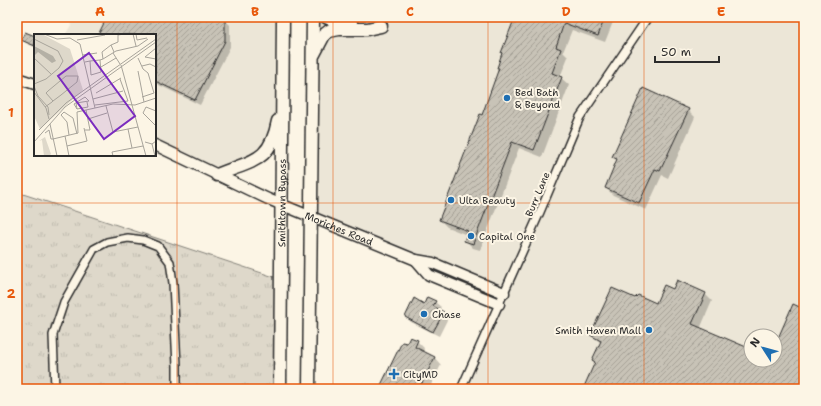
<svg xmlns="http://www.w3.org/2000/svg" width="821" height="406" viewBox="0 0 821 406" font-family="'Shantell Sans',sans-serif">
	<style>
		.built { fill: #ece6d7; fill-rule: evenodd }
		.grass { fill: url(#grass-tufts); stroke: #84827a }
		.shadow { fill: #0003 }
		.building { fill: url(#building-hatch); stroke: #2b2b2b }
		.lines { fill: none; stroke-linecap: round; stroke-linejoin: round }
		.street-casing { stroke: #2b2b2b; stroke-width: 10 }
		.secondary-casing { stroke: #2b2b2b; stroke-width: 13 }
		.highway-casing { stroke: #2b2b2b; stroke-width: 15 }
		.street { stroke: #fcf5e5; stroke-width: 7 }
		.secondary { stroke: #fcf5e5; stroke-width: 10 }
		.highway { stroke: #fcf5e5; stroke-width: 12 }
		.grid { fill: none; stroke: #e8590c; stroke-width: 1; stroke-opacity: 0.55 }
		.poi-dot { fill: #1f6fb2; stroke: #fcf5e5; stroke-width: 1.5 }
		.labels { text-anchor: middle; stroke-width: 4; stroke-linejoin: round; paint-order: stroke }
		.poi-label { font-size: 10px; fill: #2b2b2b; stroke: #fcf5e5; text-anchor: start }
		.street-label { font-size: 10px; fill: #2b2b2b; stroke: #fcf5e5 }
		.inset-road { fill: none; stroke: #a8a49b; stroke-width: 1 }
		.view { fill: #7b2cbf; fill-opacity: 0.15; stroke: #7b2cbf; stroke-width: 2 }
		.inset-edge { fill: none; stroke: #2b2b2b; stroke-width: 2 }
		.neatline { fill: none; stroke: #e8590c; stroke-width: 1.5 }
		.grid-label { font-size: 13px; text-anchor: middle; font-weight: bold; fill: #e8590c }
	</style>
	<defs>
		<pattern id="grass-tufts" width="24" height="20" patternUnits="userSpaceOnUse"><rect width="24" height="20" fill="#ded8ca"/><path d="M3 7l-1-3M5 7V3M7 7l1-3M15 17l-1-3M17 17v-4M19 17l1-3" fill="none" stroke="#bfbaae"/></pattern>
		<pattern id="building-hatch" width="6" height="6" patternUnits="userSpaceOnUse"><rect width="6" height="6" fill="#c8c3b7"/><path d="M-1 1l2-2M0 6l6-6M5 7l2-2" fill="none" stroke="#a39f95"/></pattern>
	</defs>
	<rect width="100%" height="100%" fill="#fcf5e5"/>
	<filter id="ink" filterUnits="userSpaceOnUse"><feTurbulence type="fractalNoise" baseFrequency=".025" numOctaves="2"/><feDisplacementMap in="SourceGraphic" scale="8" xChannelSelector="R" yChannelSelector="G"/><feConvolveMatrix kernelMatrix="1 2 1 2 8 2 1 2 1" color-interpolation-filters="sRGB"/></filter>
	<g filter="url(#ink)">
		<!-- built -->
		<g class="built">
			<path d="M 76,17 L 284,17 L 282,138 L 273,151 L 257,165 L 241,171 L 207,165 L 155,141 L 155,35 L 65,35 Z"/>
			<path d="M 313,17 L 804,17 L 804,389 L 461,389 L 504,293 L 311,216 ZM 751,336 L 775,336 L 775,360 L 751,360 Z"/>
		</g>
		<!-- grass -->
		<path class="grass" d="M 17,192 L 277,278 L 280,389 L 17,389 Z"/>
		<!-- shadow -->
		<g class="shadow">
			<path d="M 108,17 L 227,17 L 226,21 L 230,25 L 230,47 L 200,105 L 155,83 L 155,35 L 99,35 Z"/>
			<path d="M 516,17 L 615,17 L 605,42 L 572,30 L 563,52 L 568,57 L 560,77 L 569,85 L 542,157 L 519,148 L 480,250 L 473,248 L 465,240 L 467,235 L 447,227 L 440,220 L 500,69 L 498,67 Z"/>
			<path d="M 35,37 L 35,47 L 26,43 L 22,40 Z"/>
			<path d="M 688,110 L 695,117 L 668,178 L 662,175 L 646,210 L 613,195 L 606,188 L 618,161 L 613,157 Z"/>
			<path d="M 674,291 L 705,294 L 712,301 L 700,329 L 751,350 L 751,360 L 775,360 L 775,348 L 804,310 L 804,389 L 584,389 L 596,363 L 593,360 L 601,343 L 591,335 L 636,300 L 657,304 Z"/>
			<path d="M 435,302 L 441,307 L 439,310 L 448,318 L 439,336 L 411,322 L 406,317 L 424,305 Z"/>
			<path d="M 417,341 L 424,348 L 423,352 L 434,357 L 441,365 L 429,389 L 379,389 L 402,343 L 407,344 Z"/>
		</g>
		<!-- building -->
		<g class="building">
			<path d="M 107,17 L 223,17 L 225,18 L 225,41 L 195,100 L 155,81 L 155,35 L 98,35 Z"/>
			<path d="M 515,17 L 605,17 L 598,36 L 564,23 L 556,47 L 561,49 L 552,73 L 562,77 L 534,150 L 512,142 L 473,244 L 464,241 L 468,231 L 439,220 L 480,114 L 482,115 L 499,68 L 497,68 L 502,53 L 501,53 Z"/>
			<path d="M 25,32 L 35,36 L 35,46 L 21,40 Z"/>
			<path d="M 643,88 L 689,109 L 660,171 L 655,169 L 639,203 L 605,188 L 617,159 L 612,157 Z"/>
			<path d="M 677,280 L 706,293 L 692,324 L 751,349 L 751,360 L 775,360 L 775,345 L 793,304 L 804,309 L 804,389 L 583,389 L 595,362 L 592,360 L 601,341 L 590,335 L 612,288 L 635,298 L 638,295 L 656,303 L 664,285 L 673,289 Z"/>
			<path d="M 427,297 L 436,301 L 433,306 L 444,312 L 433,332 L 405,317 L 414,298 L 424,304 Z"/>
			<path d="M 410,337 L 418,340 L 415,347 L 435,357 L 419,389 L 379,389 L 402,342 L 407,343 Z"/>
		</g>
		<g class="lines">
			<defs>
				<g id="street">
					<path d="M 55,389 L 53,335 L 64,302 L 94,249 L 107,242 L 128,238 L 143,240 L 158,246 L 170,262 L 173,283 L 177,366 L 177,389"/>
					<path d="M 461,389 L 540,212 L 580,117 L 648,17"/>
				</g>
				<g id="secondary">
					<path d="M 17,78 L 35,84"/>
					<path id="s1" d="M 155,145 L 268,199 L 416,260 L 433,263 L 504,293"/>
					<path d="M 416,260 L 429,275 L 499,304"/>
				</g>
				<g id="highway">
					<path d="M 326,17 L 333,20 L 351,22"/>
					<path d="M 314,54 L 324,35 L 329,31 L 339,29 L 367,29 L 381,26"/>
					<path d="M 217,175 C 252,160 270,163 278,121"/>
					<path id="s2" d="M 280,389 L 283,17"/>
					<path d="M 309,389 L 313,17"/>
				</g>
			</defs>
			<!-- street casing -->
			<use href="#street" class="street-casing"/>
			<!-- secondary casing -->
			<use href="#secondary" class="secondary-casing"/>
			<!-- highway casing -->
			<use href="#highway" class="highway-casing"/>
			<!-- street -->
			<use href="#street" class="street"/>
			<!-- secondary -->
			<use href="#secondary" class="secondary"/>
			<!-- highway -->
			<use href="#highway" class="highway"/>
		</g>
	</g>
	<!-- grid -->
	<path class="grid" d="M 177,17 L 177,389M 333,17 L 333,389M 488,17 L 488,389M 644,17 L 644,389M 17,203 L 804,203"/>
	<!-- markers -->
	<g class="poi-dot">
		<circle cx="507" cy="98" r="4"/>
		<circle cx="451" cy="200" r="4"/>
		<circle cx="471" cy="236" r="4"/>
		<circle cx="424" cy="314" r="4"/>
		<circle cx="649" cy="330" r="4"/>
		<path d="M392 368h4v4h4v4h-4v4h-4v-4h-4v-4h4z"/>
	</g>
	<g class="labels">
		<!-- poi labels -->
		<g class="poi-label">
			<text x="515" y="96">Bed Bath<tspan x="515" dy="12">&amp; Beyond</tspan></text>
			<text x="459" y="204">Ulta Beauty</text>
			<text x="479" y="240">Capital One</text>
			<text x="432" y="318">Chase</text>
			<text x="641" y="334" text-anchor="end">Smith Haven Mall</text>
			<text x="403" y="378">CityMD</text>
		</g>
		<!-- street labels -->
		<g class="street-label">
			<text transform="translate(537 194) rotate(-67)" y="4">Burr Lane</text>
			<text dy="4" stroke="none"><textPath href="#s2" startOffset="186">Smithtown Bypass</textPath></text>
			<text dy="4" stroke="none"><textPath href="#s1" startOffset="202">Moriches Road</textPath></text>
		</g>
	</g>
	<!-- overview -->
	<g transform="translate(34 34)">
		<rect width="122" height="122" fill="#fcf5e5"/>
		<path d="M 0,0 L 8,0 L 36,15 L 49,56 L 6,95 L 0,82 Z" fill="#ded8ca"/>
		<path d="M 11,103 L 17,120 L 15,122 L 10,122 L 8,106 L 5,107 Z" fill="#ded8ca"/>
		<path d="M 0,12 L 19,22 L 22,27 L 18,29 L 4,18 L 0,22 Z" fill="#b4b0a5"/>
		<path class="inset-road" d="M 10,0 L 23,5 L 36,4 L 46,10 L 61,74M 99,0 L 102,12M 102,0 L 103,6 L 113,4M 0,5 L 24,17 L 29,27 L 25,34 L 12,45 L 0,50M 43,6 L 71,1M 122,14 L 111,23 L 122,25M 80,18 L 77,11 L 84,8 L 84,1 L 90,0M 79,19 L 86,30M 49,21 L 63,19M 0,24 L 17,40M 104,24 L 109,35 L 114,39 L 120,59 L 108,63M 69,25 L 82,17 L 104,12 L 114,5M 66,26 L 69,25 L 68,18 L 77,11M 51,28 L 56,27 L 66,26 L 67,38 L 57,41 L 56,27M 87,31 L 112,122M 108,32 L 116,30 L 122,33M 67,33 L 82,24M 104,37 L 110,68M 0,52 L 4,62 L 14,73 L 15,81M 0,58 L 12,74 L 15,85M 62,59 L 87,44M 59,65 L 89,57M 61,71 L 94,67 L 86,45M 72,72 L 79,98 L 104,93M 11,73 L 18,68 L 19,67 L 27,61 L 43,48 L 44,42 L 32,42 L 14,57 L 12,59 L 19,67M 43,75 L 40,70 L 51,63 L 55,67 L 42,69 L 43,75 L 54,73 L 53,68M 122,77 L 112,73 L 109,79 L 122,92M 27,81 L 30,78 L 39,84 L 43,100M 27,81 L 33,88 L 35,101M 54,85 L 73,79M 16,90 L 23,122M 94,95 L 98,114M 5,96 L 32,69 L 122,5M 51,96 L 56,96 L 52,76M 11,99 L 15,96 L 17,105 L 19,105M 31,102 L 35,122M 19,105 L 44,99 L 43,78 L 79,70 L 101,71 L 122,64M 0,108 L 31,73 L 122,8M 111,108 L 118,110 L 122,107M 118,110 L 121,122M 33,112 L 53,107 L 50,94M 79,122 L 78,118 L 109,112"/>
		<path class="view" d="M 55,19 L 101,82 L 70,105 L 24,42 Z"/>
		<rect width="122" height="122" class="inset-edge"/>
	</g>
	<!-- margin -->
	<rect width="821" height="406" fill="none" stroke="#fcf5e5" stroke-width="44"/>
	<!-- north arrow -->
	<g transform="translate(763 348) rotate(306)"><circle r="19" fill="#fcf5e5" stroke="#a8a49b"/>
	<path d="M0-3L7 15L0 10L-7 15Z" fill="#1f6fb2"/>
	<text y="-6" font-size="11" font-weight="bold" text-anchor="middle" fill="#2b2b2b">N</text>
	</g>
	<!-- scale -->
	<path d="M655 56v6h64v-6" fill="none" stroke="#2b2b2b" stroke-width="2"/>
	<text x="661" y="56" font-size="12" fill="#2b2b2b" stroke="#fcf5e5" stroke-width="3" paint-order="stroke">50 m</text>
	<rect x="22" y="22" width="777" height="362" class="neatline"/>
	<g class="grid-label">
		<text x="100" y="16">A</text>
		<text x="255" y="16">B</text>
		<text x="410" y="16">C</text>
		<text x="566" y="16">D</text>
		<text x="721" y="16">E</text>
		<text x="11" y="117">1</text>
		<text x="11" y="298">2</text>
	</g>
</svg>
